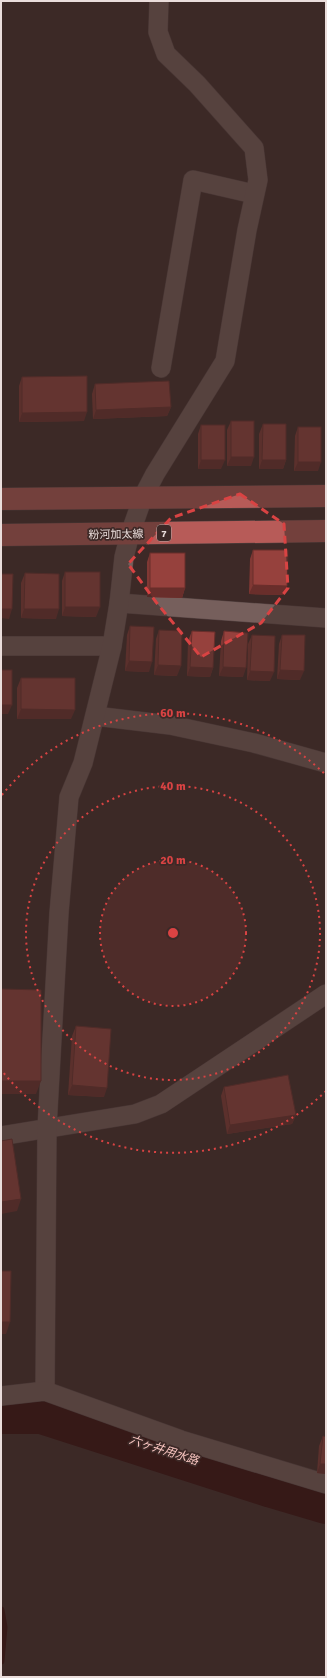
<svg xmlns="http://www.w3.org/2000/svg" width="327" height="1678" viewBox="0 0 327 1678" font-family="Signika,'Noto Sans JP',sans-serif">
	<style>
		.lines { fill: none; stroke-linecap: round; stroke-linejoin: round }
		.stream { stroke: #2f0506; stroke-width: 7 }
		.river { stroke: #2f0506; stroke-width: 44 }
		.minor-casing { stroke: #574645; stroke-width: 20 }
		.primary-casing { stroke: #574645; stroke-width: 23 }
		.minor { stroke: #765f5c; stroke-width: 19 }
		.primary { stroke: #b75b58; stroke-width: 22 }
		.wall { fill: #813834 }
		.shaded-wall { fill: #692e2b }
		.building { fill: #96413d; stroke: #692e2b }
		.marked { fill: none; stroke: #d94343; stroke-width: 3; stroke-dasharray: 8 5; stroke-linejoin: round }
		.ring { fill: none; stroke: #d94343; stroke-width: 2; stroke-dasharray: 2 4 }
		.labels { text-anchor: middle; stroke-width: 3.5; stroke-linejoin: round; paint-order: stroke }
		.shield { fill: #3d2927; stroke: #b6a7a5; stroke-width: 1 }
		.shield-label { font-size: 10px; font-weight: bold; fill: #eadddb }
		.street-label { font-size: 11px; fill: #eadddb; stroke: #3d2927 }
		.water-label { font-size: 12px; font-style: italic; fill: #f7c4bf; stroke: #3d2927 }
		.centre { fill: #d94343; stroke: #3d2927; stroke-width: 2 }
		.ring-label { font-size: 12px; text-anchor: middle; font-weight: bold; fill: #d94343; stroke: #3d2927; stroke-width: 3.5; stroke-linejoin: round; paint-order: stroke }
	</style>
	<rect width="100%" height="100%" fill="#3d2927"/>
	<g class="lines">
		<!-- stream -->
		<path class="stream" d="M 1,1610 L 4,1627 L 1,1661"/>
		<!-- river -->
		<path class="river" d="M 1,1412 L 42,1412 L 272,1486 L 326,1502"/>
		<defs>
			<g id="minor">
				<path d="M 161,368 L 193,180 L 254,194"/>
				<path d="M 119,603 L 326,618"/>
				<path d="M 1,646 L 112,646"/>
				<path d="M 95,716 L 170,725 L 254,743 L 326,763"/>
				<path d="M 1,1136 L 135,1114 L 161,1104 L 326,994"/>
				<path d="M 45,1391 L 47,1128 L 59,913 L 69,797 L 83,763 L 112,646 L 119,603 L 124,557 L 130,534 L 143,497 L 155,474 L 225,361 L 247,230 L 258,180 L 254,148 L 197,84 L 166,54 L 158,32 L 159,1"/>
				<path d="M 1,1396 L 45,1391 L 181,1440 L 326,1484"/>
			</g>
			<g id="primary">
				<path d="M 1,499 L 326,496"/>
				<path d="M 1,535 L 326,531"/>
			</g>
		</defs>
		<!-- minor casing -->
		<use href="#minor" class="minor-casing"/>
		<!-- primary casing -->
		<use href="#primary" class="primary-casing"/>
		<!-- minor -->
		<use href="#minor" class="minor"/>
		<!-- primary -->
		<use href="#primary" class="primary"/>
	</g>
	<!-- wall -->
	<g class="wall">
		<path d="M 22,377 L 84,421 L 19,422 L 19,386 Z"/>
		<path d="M 95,384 L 171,407 L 167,416 L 93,419 L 92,394 Z"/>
		<path d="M 231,421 L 251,466 L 227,466 L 227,430 Z"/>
		<path d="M 263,424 L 286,460 L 283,469 L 259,469 L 259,434 Z"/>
		<path d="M 201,425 L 221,469 L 198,469 L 198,434 Z"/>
		<path d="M 298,427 L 318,471 L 294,471 L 295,436 Z"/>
		<path d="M 253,550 L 284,595 L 249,594 L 250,559 Z"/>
		<path d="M 150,553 L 185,588 L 182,598 L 147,597 L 147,562 Z"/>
		<path d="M 65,572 L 96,617 L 62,616 L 62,581 Z"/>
		<path d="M 25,573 L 56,619 L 21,618 L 21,583 Z"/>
		<path d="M 130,626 L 149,672 L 125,671 L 127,635 Z"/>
		<path d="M 159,630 L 177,676 L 154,675 L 156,639 Z"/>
		<path d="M 192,631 L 213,668 L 210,677 L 187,676 L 188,641 Z"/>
		<path d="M 224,631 L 243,677 L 219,676 L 221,641 Z"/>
		<path d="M 252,635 L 270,681 L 247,680 L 248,644 Z"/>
		<path d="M 282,635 L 300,680 L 277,679 L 279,644 Z"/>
		<path d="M 21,678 L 71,719 L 17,719 L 17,688 Z"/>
		<path d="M 76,1026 L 104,1097 L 68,1095 L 72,1036 Z"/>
		<path d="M 224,1087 L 296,1115 L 292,1124 L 227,1134 L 221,1096 Z"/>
		<path d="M 323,1436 L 326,1437 L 326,1474 L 317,1473 L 319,1446 Z"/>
	</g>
	<!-- shaded-wall -->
	<g class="shaded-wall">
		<path d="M 171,407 L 167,416 L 93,419 L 96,410 Z"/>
		<path d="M 87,412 L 84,421 L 19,422 L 22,413 Z"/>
		<path d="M 231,457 L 254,457 L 251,466 L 227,466 Z"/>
		<path d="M 201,460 L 225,460 L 221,469 L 198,469 Z"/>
		<path d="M 262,460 L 286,460 L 283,469 L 259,469 Z"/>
		<path d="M 298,462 L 321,462 L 318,471 L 294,471 Z"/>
		<path d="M 253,585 L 287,586 L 284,595 L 249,594 Z"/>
		<path d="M 150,588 L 185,588 L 182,598 L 147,597 Z"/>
		<path d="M 65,607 L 100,607 L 96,617 L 62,616 Z"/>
		<path d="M 1,609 L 12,609 L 9,619 L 1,618 Z"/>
		<path d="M 24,609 L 59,609 L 56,619 L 21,618 Z"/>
		<path d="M 129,661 L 152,662 L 149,672 L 125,671 Z"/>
		<path d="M 158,665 L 181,666 L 177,676 L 154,675 Z"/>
		<path d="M 190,667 L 213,668 L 210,677 L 187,676 Z"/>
		<path d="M 223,667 L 246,668 L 243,677 L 219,676 Z"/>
		<path d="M 280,670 L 304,671 L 300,680 L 277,679 Z"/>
		<path d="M 250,671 L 274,672 L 270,681 L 247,680 Z"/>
		<path d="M 1,705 L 12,705 L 8,714 L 1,714 Z"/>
		<path d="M 21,709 L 75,710 L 71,719 L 17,719 Z"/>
		<path d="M 1,1081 L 41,1081 L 36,1094 L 1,1094 Z"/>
		<path d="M 72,1085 L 107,1088 L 104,1097 L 68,1095 Z"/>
		<path d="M 296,1115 L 292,1124 L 227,1134 L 230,1125 Z"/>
		<path d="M 21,1199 L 17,1211 L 1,1214 L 1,1202 Z"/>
		<path d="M 1,1322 L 10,1322 L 6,1334 L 1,1334 Z"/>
		<path d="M 320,1464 L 326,1464 L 326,1474 L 317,1473 Z"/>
	</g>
	<!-- building -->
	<g class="building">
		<path d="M 87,376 L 87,412 L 22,413 L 22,377 Z"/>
		<path d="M 169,381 L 171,407 L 96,410 L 95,384 Z"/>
		<rect x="231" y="421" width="23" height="36"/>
		<path d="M 263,424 L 286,424 L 286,460 L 262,460 Z"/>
		<rect x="201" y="425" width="24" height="35"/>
		<rect x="298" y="427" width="23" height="35"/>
		<path d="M 253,550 L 288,550 L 287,586 L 253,585 Z"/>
		<rect x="150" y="553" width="35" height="35"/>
		<rect x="65" y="572" width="35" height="35"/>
		<path d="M 25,573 L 59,574 L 59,609 L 24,609 Z"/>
		<path d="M 1,574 L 13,574 L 12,609 L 1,609 Z"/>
		<path d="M 130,626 L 154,627 L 152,662 L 129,661 Z"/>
		<path d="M 159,630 L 182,631 L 181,666 L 158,665 Z"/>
		<path d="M 192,631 L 215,632 L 213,668 L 190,667 Z"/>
		<path d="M 224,631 L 248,633 L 246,668 L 223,667 Z"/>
		<path d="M 252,635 L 275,636 L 274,672 L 250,671 Z"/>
		<path d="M 282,635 L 305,635 L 304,671 L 280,670 Z"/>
		<rect x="1" y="670" width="11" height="35"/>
		<path d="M 21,678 L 75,678 L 75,710 L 21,709 Z"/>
		<path d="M 1,989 L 41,990 L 41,1081 L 1,1081 Z"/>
		<path d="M 76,1026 L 111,1029 L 107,1088 L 72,1085 Z"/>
		<path d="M 288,1075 L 296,1115 L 230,1125 L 224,1087 Z"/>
		<path d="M 12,1139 L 21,1199 L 1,1202 L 1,1141 Z"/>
		<path d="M 1,1271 L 11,1271 L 10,1322 L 1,1322 Z"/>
		<path d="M 323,1436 L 326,1437 L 326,1464 L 320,1464 Z"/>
	</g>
	<!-- marked area -->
	<path d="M0 0H327V1678H0ZM 240,494 L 284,524 L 288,588 L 261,623 L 201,657 L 156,602 L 128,564 L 171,518 Z" fill="#3d2927" fill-opacity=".55" fill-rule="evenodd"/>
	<path class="marked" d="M 240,494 L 284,524 L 288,588 L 261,623 L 201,657 L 156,602 L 128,564 L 171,518 Z"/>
	<!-- distance rings -->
	<circle cx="173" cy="933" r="73" fill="#d94343" fill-opacity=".12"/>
	<g class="ring">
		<circle cx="173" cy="933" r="73"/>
		<circle cx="173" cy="933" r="147"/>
		<path d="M326 1091A220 220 0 0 1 2 1071M2 795A220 220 0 0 1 326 775"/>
	</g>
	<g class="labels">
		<!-- shield labels -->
		<rect class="shield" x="157" y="525" width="14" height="16" rx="3"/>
		<g class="shield-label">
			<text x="164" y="537">7</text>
		</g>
		<!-- street labels -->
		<g class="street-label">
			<text transform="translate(116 534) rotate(-1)" y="4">粉河加太線</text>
		</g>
		<!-- water labels -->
		<g class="water-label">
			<text transform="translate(164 1450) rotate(18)" y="4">六ヶ井用水路</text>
		</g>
	</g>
	<circle cx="173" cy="933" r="6" class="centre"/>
	<g class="ring-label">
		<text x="173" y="717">60 m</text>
		<text x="173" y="790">40 m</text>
		<text x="173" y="864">20 m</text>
	</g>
	<!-- border -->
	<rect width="327" height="1678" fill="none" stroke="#eadddb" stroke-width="4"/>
</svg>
